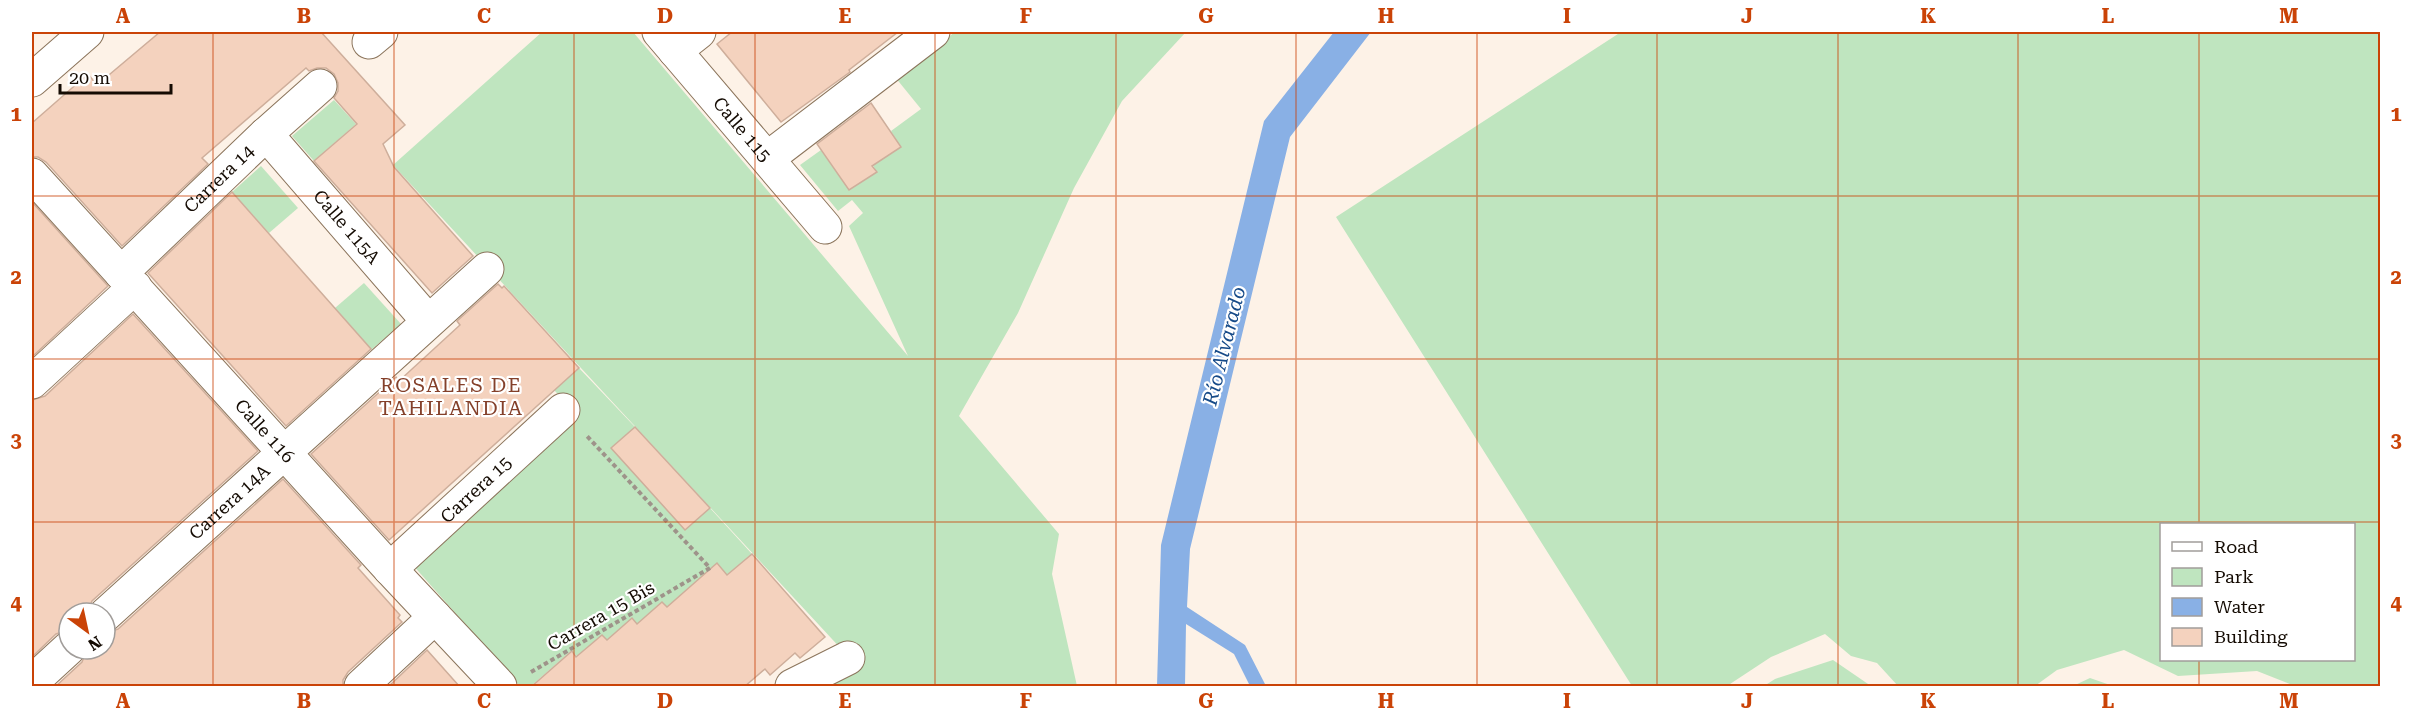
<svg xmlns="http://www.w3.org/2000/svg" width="2412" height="718" viewBox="0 0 2412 718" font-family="'Roboto Serif',serif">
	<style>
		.green { fill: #bfe5bf; fill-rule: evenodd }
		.water { fill: #89b0e5 }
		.building { fill: #f4d2be; stroke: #ceae9b; stroke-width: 1.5 }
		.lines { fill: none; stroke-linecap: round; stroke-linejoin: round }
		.minor-casing { stroke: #8b745b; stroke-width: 35 }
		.path { stroke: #9e938a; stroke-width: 4; stroke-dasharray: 4.5 3; stroke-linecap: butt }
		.minor { stroke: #fff; stroke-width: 33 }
		.grid { fill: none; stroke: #ca4307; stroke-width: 1.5; stroke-opacity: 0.55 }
		.labels { text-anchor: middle; stroke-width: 4.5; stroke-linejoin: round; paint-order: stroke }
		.street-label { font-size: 18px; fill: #140b03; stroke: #fff }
		.water-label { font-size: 20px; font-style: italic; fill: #164a88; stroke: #fff }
		.neighbourhood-label { font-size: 20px; letter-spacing: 1.5px; fill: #84402a; stroke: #fff }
		.neatline { fill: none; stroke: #ca4307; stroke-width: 2 }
		.grid-label { font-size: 20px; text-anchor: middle; font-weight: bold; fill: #ca4307 }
	</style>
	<rect width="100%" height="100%" fill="#fdf2e7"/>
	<!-- green -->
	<g class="green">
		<path d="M 542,32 L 633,32 L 908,356 L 849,226 L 863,213 L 852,200 L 838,211 L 800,165 L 821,150 L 849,190 L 876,172 L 873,165 L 900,147 L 891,131 L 921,109 L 895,77 L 955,32 L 1186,32 L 1122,101 L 1074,188 L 1018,313 L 959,416 L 1059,534 L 1052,574 L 1077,686 L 816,686 L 857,666 L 393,165 Z"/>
		<path d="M 1621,32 L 2380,32 L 2380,686 L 2295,686 L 2257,671 L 2178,676 L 2124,650 L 2057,670 L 2035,686 L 1898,686 L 1877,663 L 1851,656 L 1825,634 L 1771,657 L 1727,686 L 1632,686 L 1336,217 ZM 2162,524 L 2354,524 L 2354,660 L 2162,660 Z"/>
		<path d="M 334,100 L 356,124 L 314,161 L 292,136 Z"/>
		<path d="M 261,166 L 298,208 L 269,233 L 232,192 Z"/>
		<path d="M 364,283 L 401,324 L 371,350 L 335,308 Z"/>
		<path d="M 579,368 L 635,427 L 611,448 L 710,508 L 752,554 L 727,575 L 723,570 L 667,607 L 662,602 L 637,624 L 632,619 L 607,640 L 602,635 L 577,656 L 571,651 L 531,686 L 520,686 L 411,563 L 574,411 L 554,390 Z"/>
		<path d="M 1833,660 L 1871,686 L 1764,686 L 1775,679 Z"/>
		<path d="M 2090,678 L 2113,686 L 2073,686 Z"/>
	</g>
	<!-- water -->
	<path class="water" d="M 1334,32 L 1371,32 L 1290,137 L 1190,549 L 1187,607 L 1245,645 L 1266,686 L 1250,686 L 1234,654 L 1186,624 L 1185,686 L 1157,686 L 1161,545 L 1264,121 Z"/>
	<!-- building -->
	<g class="building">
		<path d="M 160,32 L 321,32 L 405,125 L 383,144 L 394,167 L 473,256 L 432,293 L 314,161 L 357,124 L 334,98 L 338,91 L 338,83 L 334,74 L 326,68 L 317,68 L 309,71 L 306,68 L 202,158 L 208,164 L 122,246 L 46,162 L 38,157 L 32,157 L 32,123 L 88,74 L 97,85 Z"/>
		<path d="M 732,32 L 898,32 L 849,70 L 850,72 L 781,122 L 717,44 Z"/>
		<path d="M 871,103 L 901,147 L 872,166 L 877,172 L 849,190 L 817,144 Z"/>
		<path d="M 232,192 L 371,349 L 286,426 L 148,273 Z"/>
		<path d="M 32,202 L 108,286 L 32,357 Z"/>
		<path d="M 498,284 L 502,288 L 504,286 L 579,368 L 389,540 L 311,454 L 396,377 L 399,381 L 460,325 L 457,321 Z"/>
		<path d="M 133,314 L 258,451 L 92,601 L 87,613 L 69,613 L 69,630 L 56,634 L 32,657 L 32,400 L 45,396 Z"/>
		<path d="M 635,427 L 710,508 L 685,530 L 611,448 Z"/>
		<path d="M 283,479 L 361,565 L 358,568 L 400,615 L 398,618 L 402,622 L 348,672 L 343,680 L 343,687 L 55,687 L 82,662 L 87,649 L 105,649 L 105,633 L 118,629 Z"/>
		<path d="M 752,554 L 825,637 L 800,658 L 795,653 L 770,675 L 765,669 L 744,687 L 531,687 L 572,651 L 576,657 L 602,635 L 607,640 L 632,618 L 637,624 L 662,602 L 667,607 L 717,563 L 727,575 Z"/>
		<path d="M 427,650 L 460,687 L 388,687 Z"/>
	</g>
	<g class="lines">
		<defs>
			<g id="minor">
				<path id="s1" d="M 659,32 L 825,227"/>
				<path d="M 369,42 L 381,32"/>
				<path d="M 675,51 L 699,32"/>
				<path d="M 32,80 L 87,32"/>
				<path id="s2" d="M 266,134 L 428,321"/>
				<path d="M 768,158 L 933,32"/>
				<path id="s3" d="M 32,175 L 390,569 L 500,686"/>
				<path id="s4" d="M 121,273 L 266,134 L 320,86"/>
				<path d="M 32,382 L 135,287"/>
				<path id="s5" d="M 390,569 L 563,410"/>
				<path id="s6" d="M 105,615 L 487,269"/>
				<path d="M 32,682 L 69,648"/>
				<path d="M 361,686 L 435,617"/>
				<path d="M 792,686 L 848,658"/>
			</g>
		</defs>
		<!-- minor casing -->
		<use href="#minor" class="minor-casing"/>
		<!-- path -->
		<path class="path" d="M 531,672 L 710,568 L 586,435"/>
		<!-- minor -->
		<use href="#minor" class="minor"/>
	</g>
	<!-- grid -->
	<path class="grid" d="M 213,32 L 213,686M 394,32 L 394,686M 574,32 L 574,686M 755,32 L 755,686M 935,32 L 935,686M 1116,32 L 1116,686M 1296,32 L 1296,686M 1477,32 L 1477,686M 1657,32 L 1657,686M 1838,32 L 1838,686M 2018,32 L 2018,686M 2199,32 L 2199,524M 32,196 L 2380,196M 32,359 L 2380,359M 32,522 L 2380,522M 2199,660 L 2199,686"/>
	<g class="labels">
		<!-- street labels -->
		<g class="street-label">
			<text dy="6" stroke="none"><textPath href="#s1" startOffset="128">Calle 115</textPath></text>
			<text dy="6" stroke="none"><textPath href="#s4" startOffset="136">Carrera 14</textPath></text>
			<text dy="6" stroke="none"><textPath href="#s2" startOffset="123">Calle 115A</textPath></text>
			<text dy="6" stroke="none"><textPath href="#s3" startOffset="346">Calle 116</textPath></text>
			<text dy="6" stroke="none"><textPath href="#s5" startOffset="117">Carrera 15</textPath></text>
			<text dy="6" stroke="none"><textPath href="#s6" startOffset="168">Carrera 14A</textPath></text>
			<text transform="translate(601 616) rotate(-30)" y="6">Carrera 15 Bis</text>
		</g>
		<!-- water labels -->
		<g class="water-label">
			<text transform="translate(1224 346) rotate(-76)" y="7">Río Alvarado</text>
		</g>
		<!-- neighbourhood labels -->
		<g class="neighbourhood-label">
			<text x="451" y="392">ROSALES DE<tspan x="451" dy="23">TAHILANDIA</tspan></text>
		</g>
	</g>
	<!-- border -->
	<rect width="2412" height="718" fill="none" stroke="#ffffff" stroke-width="66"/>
	<!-- legend -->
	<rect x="2160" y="523" width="195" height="138" fill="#ffffff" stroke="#a19d9a" stroke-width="1.5"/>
	<rect x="2172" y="542" width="30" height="9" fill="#ffffff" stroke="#a19d9a" stroke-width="1.5"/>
	<text x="2214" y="553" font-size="18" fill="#140b03">Road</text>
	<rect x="2172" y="568" width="30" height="18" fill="#bfe5bf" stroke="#a19d9a" stroke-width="1.5"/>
	<text x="2214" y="583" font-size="18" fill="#140b03">Park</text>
	<rect x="2172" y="598" width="30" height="18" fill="#89b0e5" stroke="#a19d9a" stroke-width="1.5"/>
	<text x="2214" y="613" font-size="18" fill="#140b03">Water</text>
	<rect x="2172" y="628" width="30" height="18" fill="#f4d2be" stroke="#a19d9a" stroke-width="1.5"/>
	<text x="2214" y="643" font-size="18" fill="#140b03">Building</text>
	<!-- north arrow -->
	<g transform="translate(87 631) rotate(147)"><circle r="28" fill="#ffffff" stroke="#a19d9a" stroke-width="1.5"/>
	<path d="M0-4.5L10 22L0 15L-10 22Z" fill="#ca4307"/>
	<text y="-9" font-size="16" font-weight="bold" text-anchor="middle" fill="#140b03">N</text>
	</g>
	<!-- scale -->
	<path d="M60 84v9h111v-9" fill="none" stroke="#140b03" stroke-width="3"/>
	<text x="69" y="84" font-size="18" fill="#140b03" stroke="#ffffff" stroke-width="4.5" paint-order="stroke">20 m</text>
	<rect x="33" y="33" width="2346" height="652" class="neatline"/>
	<g class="grid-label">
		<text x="123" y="23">A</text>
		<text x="304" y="23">B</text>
		<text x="484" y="23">C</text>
		<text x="665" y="23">D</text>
		<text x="845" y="23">E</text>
		<text x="1026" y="23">F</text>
		<text x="1206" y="23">G</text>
		<text x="1386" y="23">H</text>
		<text x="1567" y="23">I</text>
		<text x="1747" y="23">J</text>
		<text x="1928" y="23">K</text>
		<text x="2108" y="23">L</text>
		<text x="2289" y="23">M</text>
		<text x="16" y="121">1</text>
		<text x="2396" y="121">1</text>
		<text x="16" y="284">2</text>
		<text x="2396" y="284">2</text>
		<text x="16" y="447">3</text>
		<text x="2396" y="447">3</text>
		<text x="16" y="610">4</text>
		<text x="2396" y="610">4</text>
		<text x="123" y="708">A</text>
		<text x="304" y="708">B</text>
		<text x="484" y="708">C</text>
		<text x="665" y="708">D</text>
		<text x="845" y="708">E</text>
		<text x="1026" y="708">F</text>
		<text x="1206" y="708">G</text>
		<text x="1386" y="708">H</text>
		<text x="1567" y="708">I</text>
		<text x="1747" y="708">J</text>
		<text x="1928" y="708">K</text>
		<text x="2108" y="708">L</text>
		<text x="2289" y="708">M</text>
	</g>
</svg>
